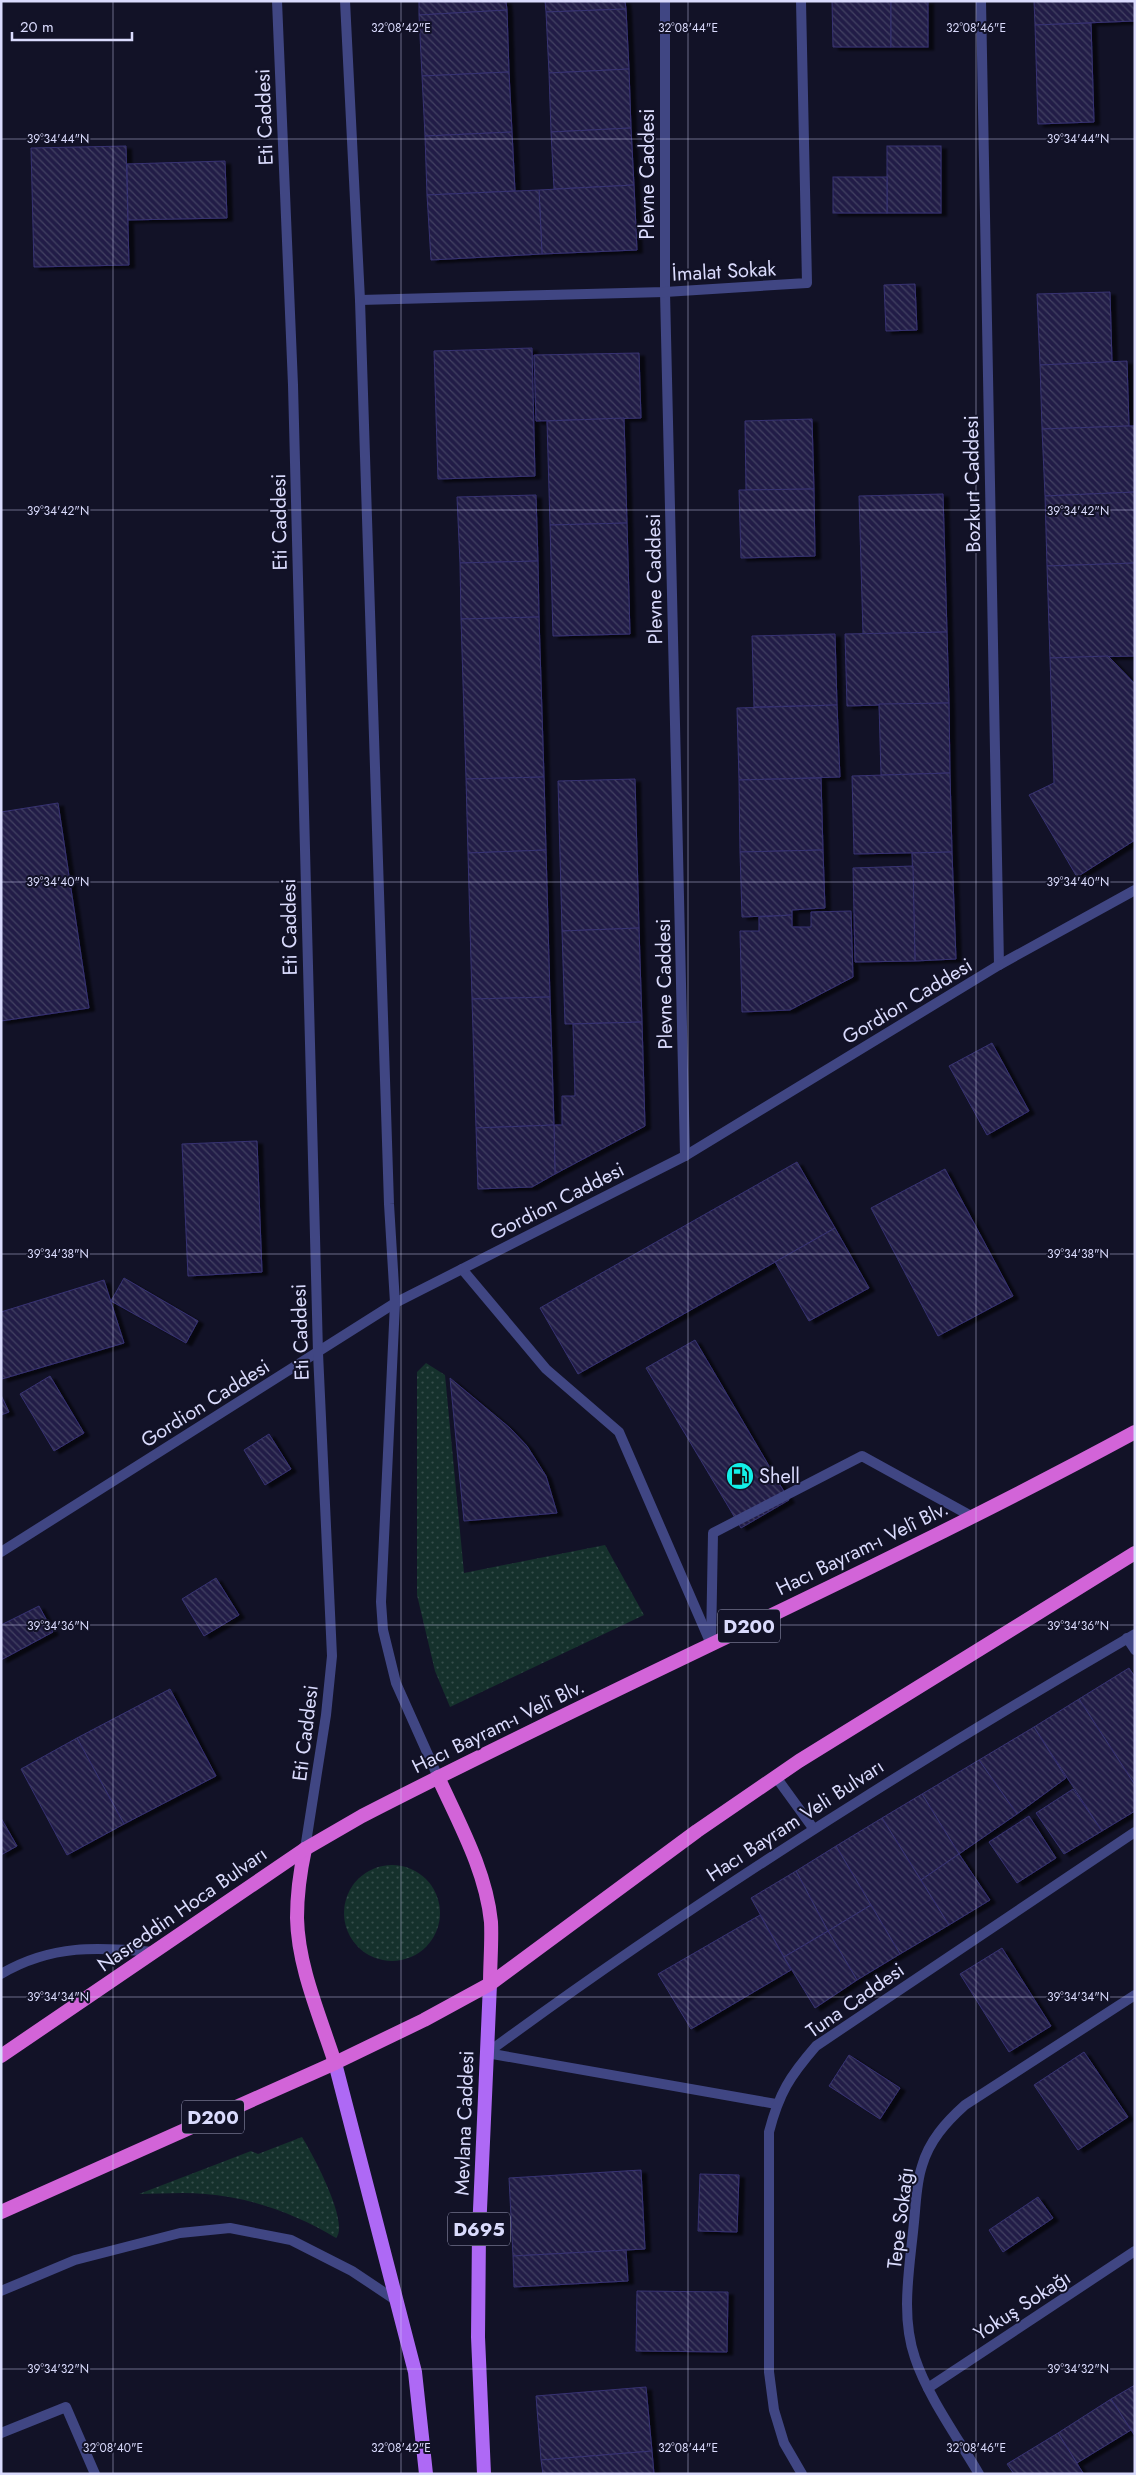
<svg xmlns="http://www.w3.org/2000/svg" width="1136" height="2475" viewBox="0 0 1136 2475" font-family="Jost,sans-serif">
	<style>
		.grass { fill: url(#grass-dots) }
		.building { fill: url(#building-back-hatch); stroke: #373272; filter: url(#shadow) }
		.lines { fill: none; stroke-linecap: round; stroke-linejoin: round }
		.service { stroke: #404683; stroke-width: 10 }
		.minor { stroke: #404683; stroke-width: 10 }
		.tertiary { stroke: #404683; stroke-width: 10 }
		.primary { stroke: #ae69f5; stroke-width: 14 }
		.trunk { stroke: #d264d8; stroke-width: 14 }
		.ticks { fill: none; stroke: #dadbfd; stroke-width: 1; stroke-opacity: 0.45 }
		.labels { text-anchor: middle; stroke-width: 4; stroke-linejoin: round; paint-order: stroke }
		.shield { fill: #121227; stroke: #9e9fbd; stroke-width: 1 }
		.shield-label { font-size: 19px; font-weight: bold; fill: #dadbfd }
		.street-label { font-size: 20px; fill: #dadbfd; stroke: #121227 }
		.poi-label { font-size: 20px; fill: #dadbfd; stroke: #121227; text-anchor: start }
		.ticks-label { font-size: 12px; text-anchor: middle; fill: #dadbfd; stroke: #121227; stroke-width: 4; stroke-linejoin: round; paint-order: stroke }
	</style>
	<defs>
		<pattern id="grass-dots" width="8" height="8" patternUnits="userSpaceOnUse" patternTransform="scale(1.25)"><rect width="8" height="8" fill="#15312c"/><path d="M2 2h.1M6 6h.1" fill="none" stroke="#364e4c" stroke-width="1.8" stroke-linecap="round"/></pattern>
		<pattern id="building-back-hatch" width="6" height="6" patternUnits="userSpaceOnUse" patternTransform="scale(1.25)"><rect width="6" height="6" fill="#221f47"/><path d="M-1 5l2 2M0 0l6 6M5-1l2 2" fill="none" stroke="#423f62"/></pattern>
		<filter id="shadow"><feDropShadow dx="5.5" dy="3" stdDeviation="1" flood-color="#0009"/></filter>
	</defs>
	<rect width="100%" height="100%" fill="#121227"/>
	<!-- grass -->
	<g class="grass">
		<path d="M 426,1363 L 445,1375 L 464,1573 L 605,1545 L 644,1615 L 450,1707 L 435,1671 L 417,1595 L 417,1372 Z"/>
		<circle cx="392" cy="1913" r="48"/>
		<path d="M 302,2137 C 312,2153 350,2223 336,2238 C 298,2215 250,2197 205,2194 C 183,2192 161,2194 139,2194 L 251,2151 L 258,2154 Z"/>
	</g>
	<!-- building -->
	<g class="building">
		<path d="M 419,1 L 506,1 L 507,10 L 419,15 Z"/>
		<path d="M 545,1 L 625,1 L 626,9 L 546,12 Z"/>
		<path d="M 832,1 L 891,1 L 891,47 L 833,47 Z"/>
		<rect x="891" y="1" width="37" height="46"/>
		<path d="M 1034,1 L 1135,1 L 1135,21 L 1035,25 Z"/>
		<path d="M 626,9 L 629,69 L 549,73 L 546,12 Z"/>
		<path d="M 507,10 L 509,72 L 422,76 L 419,15 Z"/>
		<path d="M 1091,23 L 1094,122 L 1038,124 L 1035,25 Z"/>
		<path d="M 629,69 L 631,128 L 551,132 L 549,73 Z"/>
		<path d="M 509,72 L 512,132 L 425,136 L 422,76 Z"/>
		<path d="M 631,128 L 634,185 L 554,189 L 551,132 Z"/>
		<path d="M 512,132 L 515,191 L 427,195 L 425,136 Z"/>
		<path d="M 126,146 L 129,265 L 34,267 L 31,148 Z"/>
		<rect x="887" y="146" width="54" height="67"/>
		<path d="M 225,161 L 227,218 L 128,220 L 127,164 Z"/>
		<rect x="833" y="177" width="54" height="36"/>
		<path d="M 634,185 L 637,250 L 542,254 L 539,190 Z"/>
		<path d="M 539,190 L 542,254 L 431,260 L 427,195 Z"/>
		<path d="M 915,284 L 917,330 L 886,331 L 884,285 Z"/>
		<path d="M 1110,292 L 1112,362 L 1040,365 L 1037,294 Z"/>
		<path d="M 532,348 L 535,476 L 438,479 L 434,351 Z"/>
		<path d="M 639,353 L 641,418 L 536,421 L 534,355 Z"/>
		<path d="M 1127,361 L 1129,426 L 1042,429 L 1040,365 Z"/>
		<path d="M 624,418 L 627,523 L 550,525 L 547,421 Z"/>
		<path d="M 812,419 L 814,489 L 746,490 L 745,421 Z"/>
		<path d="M 1129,426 L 1135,426 L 1135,492 L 1045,496 L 1042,429 Z"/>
		<path d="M 814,489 L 815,556 L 741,558 L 739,490 Z"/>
		<path d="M 1135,492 L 1135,563 L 1047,566 L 1045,496 Z"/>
		<path d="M 943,494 L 947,632 L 863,634 L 859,496 Z"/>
		<path d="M 536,495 L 538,561 L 460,563 L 457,497 Z"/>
		<path d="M 627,523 L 630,634 L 553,636 L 550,525 Z"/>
		<path d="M 538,561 L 539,617 L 461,619 L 460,563 Z"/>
		<path d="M 1135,563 L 1135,656 L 1050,658 L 1047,566 Z"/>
		<path d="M 539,617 L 544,777 L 466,779 L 461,619 Z"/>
		<path d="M 947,632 L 949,703 L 847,706 L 845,634 Z"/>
		<path d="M 835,634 L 837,705 L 754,707 L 752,636 Z"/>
		<path d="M 1108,656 L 1135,684 L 1135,840 L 1077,877 L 1029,795 L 1054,783 L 1050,658 Z"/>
		<path d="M 949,703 L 950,773 L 881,775 L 879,704 Z"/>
		<path d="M 837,705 L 840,777 L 739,780 L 737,708 Z"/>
		<path d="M 950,773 L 952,852 L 854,854 L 852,776 Z"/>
		<path d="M 544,777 L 546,850 L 468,853 L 466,779 Z"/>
		<path d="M 821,778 L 823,850 L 740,852 L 739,780 Z"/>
		<path d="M 635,779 L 639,928 L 562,931 L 558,781 Z"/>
		<path d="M 58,803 L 89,1008 L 1,1021 L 1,812 Z"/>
		<path d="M 546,850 L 550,997 L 472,999 L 468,853 Z"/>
		<path d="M 823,850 L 825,908 L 792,910 L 792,915 L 742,917 L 740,852 Z"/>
		<path d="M 952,852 L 956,959 L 915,961 L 912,853 Z"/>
		<path d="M 913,866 L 915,961 L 855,962 L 853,868 Z"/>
		<path d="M 851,911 L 853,977 L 790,1010 L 742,1012 L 740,931 L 759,931 L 759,917 L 792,915 L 792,927 L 811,927 L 811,912 Z"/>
		<path d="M 639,928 L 642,1022 L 565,1024 L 562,931 Z"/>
		<path d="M 550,997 L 554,1125 L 476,1128 L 472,999 Z"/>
		<path d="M 642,1022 L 645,1126 L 555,1174 L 554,1125 L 562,1125 L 562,1096 L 575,1096 L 573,1024 Z"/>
		<path d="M 992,1043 L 1029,1111 L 987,1135 L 949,1066 Z"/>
		<path d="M 554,1125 L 555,1174 L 532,1187 L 478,1189 L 476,1128 Z"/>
		<path d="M 257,1141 L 262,1272 L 188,1276 L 182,1144 Z"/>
		<path d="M 797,1162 L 835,1228 L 578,1374 L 540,1308 Z"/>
		<path d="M 945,1169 L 1013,1296 L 938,1336 L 871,1208 Z"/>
		<path d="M 835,1228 L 869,1288 L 809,1321 L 775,1262 Z"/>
		<path d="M 124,1278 L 198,1321 L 186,1343 L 111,1301 Z"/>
		<path d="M 104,1280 L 124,1343 L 2,1379 L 1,1312 Z"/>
		<path d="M 695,1340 L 789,1500 L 741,1528 L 646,1368 Z"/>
		<path d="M 50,1376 L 84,1433 L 54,1451 L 20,1394 Z"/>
		<path d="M 450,1378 L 510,1428 L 527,1446 L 546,1476 L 557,1513 L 464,1521 Z"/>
		<path d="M 1,1395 L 9,1412 L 1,1415 Z"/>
		<path d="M 269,1434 L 291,1469 L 265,1485 L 244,1450 Z"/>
		<path d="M 216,1578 L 239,1615 L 204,1636 L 182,1599 Z"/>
		<path d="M 39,1606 L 53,1632 L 1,1660 L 1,1625 Z"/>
		<path d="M 1129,1668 L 1135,1677 L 1135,1785 L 1079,1699 Z"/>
		<path d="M 170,1689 L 216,1776 L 124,1824 L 77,1738 Z"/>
		<path d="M 1079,1699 L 1135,1785 L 1135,1811 L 1102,1831 L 1034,1727 Z"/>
		<path d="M 1034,1727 L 1066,1778 L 1017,1814 L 979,1760 Z"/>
		<path d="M 77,1738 L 124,1824 L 67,1855 L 21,1769 Z"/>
		<path d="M 979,1760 L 1017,1814 L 959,1854 L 922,1794 Z"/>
		<path d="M 1073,1789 L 1102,1831 L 1064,1854 L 1036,1813 Z"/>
		<path d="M 922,1794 L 959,1854 L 921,1880 L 882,1818 Z"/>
		<path d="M 1029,1816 L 1056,1858 L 1017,1883 L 989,1842 Z"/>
		<path d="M 1,1818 L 17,1846 L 1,1855 Z"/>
		<path d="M 882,1818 L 949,1925 L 900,1954 L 836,1846 Z"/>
		<path d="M 836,1846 L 871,1905 L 828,1931 L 796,1871 Z"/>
		<path d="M 959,1854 L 990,1900 L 949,1925 L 921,1880 Z"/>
		<path d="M 796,1871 L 828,1931 L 784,1957 L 751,1898 Z"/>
		<path d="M 871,1905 L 900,1954 L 857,1980 L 828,1931 Z"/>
		<path d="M 760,1915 L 791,1970 L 691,2029 L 658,1974 Z"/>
		<path d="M 828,1931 L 857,1980 L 815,2008 L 784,1957 Z"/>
		<path d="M 1002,1948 L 1051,2026 L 1009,2052 L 960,1974 Z"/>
		<path d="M 1084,2052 L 1128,2117 L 1078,2150 L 1034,2085 Z"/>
		<path d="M 849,2055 L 900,2088 L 880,2119 L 829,2086 Z"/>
		<path d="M 641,2170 L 645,2249 L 513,2256 L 509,2178 Z"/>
		<path d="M 700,2174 L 739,2175 L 737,2232 L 698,2231 Z"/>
		<path d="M 1038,2197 L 1053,2218 L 1003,2252 L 989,2230 Z"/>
		<path d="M 626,2250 L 628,2281 L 514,2287 L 513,2256 Z"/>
		<path d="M 637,2291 L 728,2292 L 727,2352 L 636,2351 Z"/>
		<path d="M 1135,2385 L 1135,2436 L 1111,2399 Z"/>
		<path d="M 646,2387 L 652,2451 L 541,2460 L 536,2396 Z"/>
		<path d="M 1111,2399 L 1131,2430 L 1077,2463 L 1058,2433 Z"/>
		<path d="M 1058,2433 L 1083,2473 L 1014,2474 L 1007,2464 Z"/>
		<path d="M 652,2451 L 654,2474 L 543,2474 L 541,2460 Z"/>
	</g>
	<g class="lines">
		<!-- service -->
		<g class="service">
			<path d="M 711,1644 L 713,1533 L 862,1456 L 971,1516"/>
			<path d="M 1,2433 L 66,2407 L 95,2474"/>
		</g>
		<!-- minor -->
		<g class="minor">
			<path d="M 665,1 L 665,292 L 685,1156"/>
			<path d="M 981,1 L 999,965"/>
			<path d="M 360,300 L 665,292 L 807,283 L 801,1"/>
			<path d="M 462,1269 L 546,1369 L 619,1432 L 711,1644"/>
			<path d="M 1,1552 L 395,1303 L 685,1156 L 999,965 L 1135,890"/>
			<path d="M 776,1777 L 813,1828"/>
			<path d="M 1,1974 C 52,1944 98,1947 155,1952"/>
			<path d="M 487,2053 C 695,1900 911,1764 1135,1634"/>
			<path d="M 1,2291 L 75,2260 L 180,2233 L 230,2228 L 291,2240 L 352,2271 L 397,2301"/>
			<path d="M 928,2388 L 1135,2251"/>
			<path d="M 979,2474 C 958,2438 928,2397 915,2358 C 900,2315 910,2266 914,2222 C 916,2204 916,2184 922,2166 C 929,2141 946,2122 965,2105 L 1135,1995"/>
		</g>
		<!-- tertiary -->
		<g class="tertiary">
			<path d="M 277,1 L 293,385 L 318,1353 L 332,1656 L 326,1715 L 305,1849"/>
			<path d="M 345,1 L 360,300 L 389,1204 L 395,1303 L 381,1602 L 383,1630 L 396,1683 L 438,1777"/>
			<path d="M 1127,1638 L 1135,1650"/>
			<path d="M 487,2053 L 776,2104"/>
			<path d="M 802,2474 L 784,2443 L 774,2410 L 769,2372 L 769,2132 C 779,2093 790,2076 816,2046 L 1135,1832"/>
		</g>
		<!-- primary -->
		<g class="primary">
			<path d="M 335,2063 L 415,2372 L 426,2474"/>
			<path d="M 484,2474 L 478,2337 L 479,2232 L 490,1984"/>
		</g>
		<!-- trunk -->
		<g class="trunk">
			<path d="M 438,1777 C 459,1823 486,1871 491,1922 C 492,1942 490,1963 490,1984"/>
			<path d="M 305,1849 C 300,1872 297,1894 297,1918 C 298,1967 320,2016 335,2063"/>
			<path d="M 1,2056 L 305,1849 L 362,1816 C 618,1684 882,1569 1135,1432"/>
			<path d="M 1,2212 L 335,2063 L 424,2020 L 490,1984 L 697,1831 L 799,1761 L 1135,1553"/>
		</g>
	</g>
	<!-- ticks -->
	<path class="ticks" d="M 113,1 L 113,2474M 401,1 L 401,2474M 688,1 L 688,2474M 976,1 L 976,2474M 1,139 L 1135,139M 1,510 L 1135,510M 1,882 L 1135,882M 1,1254 L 1135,1254M 1,1625 L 1135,1625M 1,1997 L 1135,1997M 1,2369 L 1135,2369"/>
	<!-- icons -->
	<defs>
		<symbol id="fuel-disc" viewBox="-11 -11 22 22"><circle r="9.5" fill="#13f0e8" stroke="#121227"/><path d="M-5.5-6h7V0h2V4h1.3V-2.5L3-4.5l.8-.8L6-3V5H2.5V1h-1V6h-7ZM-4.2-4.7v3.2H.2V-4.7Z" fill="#111"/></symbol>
	</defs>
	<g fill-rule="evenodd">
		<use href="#fuel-disc" x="724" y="1460" width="32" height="32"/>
	</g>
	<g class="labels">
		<!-- shield labels -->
		<g class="shield">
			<rect x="718" y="1609.5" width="62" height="33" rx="4"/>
			<rect x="182" y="2100.5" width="62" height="33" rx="4"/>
			<rect x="448" y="2212.5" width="62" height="33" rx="4"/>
		</g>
		<g class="shield-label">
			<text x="749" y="1633">D200</text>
			<text x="213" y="2124">D200</text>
			<text x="479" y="2236">D695</text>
		</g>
		<!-- street labels -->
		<g class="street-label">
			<text transform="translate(264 117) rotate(-92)" y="7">Eti Caddesi</text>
			<text transform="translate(647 174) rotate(-90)" y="7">Plevne Caddesi</text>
			<text transform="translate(724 271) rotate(-3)" y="7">İmalat Sokak</text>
			<text transform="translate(972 484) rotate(-91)" y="7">Bozkurt Caddesi</text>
			<text transform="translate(279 522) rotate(-91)" y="7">Eti Caddesi</text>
			<text transform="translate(654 579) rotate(-91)" y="7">Plevne Caddesi</text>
			<text transform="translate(289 927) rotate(-91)" y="7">Eti Caddesi</text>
			<text transform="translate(664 984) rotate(-91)" y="7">Plevne Caddesi</text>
			<text transform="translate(907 1001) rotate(-31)" y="7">Gordion Caddesi</text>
			<text transform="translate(557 1201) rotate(-27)" y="7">Gordion Caddesi</text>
			<text transform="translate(300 1332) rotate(-92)" y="7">Eti Caddesi</text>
			<text transform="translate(205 1403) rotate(-32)" y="7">Gordion Caddesi</text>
			<text transform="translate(862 1548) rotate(-26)" y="7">Hacı Bayram-ı Velî Blv.</text>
			<text transform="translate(498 1726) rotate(-26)" y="7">Hacı Bayram-ı Velî Blv.</text>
			<text transform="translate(305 1733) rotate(-83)" y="7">Eti Caddesi</text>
			<text transform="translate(795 1820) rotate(-33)" y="7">Hacı Bayram Veli Bulvarı</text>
			<text transform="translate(182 1909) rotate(-35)" y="7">Nasreddin Hoca Bulvarı</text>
			<text transform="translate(855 2000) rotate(-35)" y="7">Tuna Caddesi</text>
			<text transform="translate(464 2123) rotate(-88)" y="7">Mevlana Caddesi</text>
			<text transform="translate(900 2218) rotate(-83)" y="7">Tepe Sokağı</text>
			<text transform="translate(1022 2305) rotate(-33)" y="7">Yokuş Sokağı</text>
		</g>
		<!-- poi labels -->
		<g class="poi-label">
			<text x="759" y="1483">Shell</text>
		</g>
	</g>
	<g class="ticks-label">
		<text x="401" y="32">32°08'42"E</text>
		<text x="688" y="32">32°08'44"E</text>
		<text x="976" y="32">32°08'46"E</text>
		<text x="58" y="143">39°34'44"N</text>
		<text x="1078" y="143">39°34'44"N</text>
		<text x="58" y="515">39°34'42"N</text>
		<text x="1078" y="515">39°34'42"N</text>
		<text x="58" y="886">39°34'40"N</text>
		<text x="1078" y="886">39°34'40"N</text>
		<text x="58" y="1258">39°34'38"N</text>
		<text x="1078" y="1258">39°34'38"N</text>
		<text x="58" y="1630">39°34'36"N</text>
		<text x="1078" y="1630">39°34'36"N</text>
		<text x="58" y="2001">39°34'34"N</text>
		<text x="1078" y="2001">39°34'34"N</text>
		<text x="58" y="2373">39°34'32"N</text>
		<text x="1078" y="2373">39°34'32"N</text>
		<text x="113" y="2452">32°08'40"E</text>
		<text x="401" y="2452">32°08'42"E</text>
		<text x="688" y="2452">32°08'44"E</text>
		<text x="976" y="2452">32°08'46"E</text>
	</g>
	<!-- border -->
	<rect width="1136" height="2475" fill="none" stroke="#dadbfd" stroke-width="5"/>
	<!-- scale -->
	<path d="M12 32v8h120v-8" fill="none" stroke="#dadbfd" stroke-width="2.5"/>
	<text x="20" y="32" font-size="15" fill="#dadbfd" stroke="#121227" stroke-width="4" paint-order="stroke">20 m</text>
</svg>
